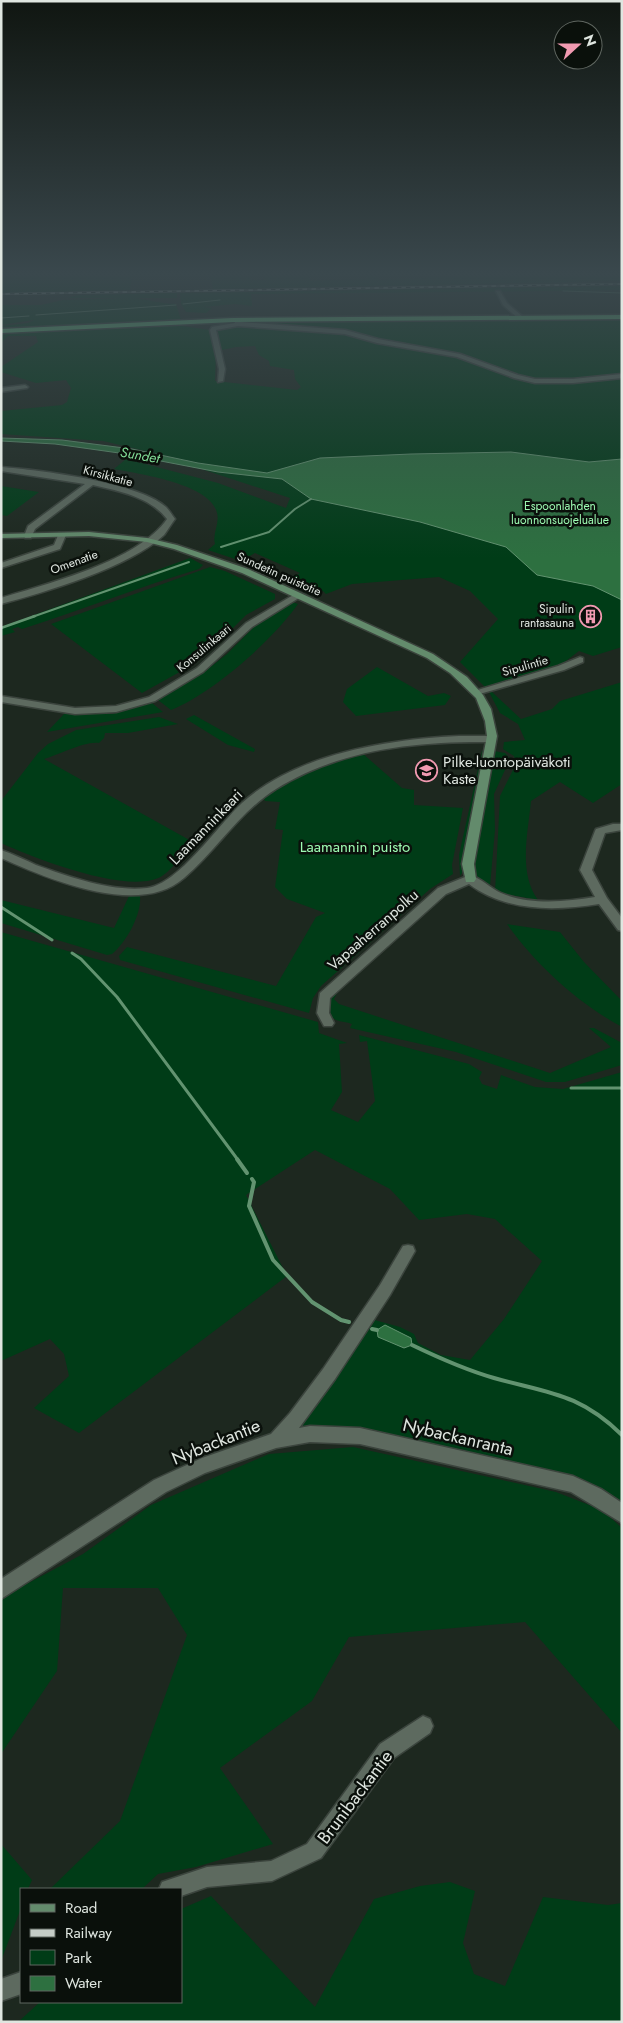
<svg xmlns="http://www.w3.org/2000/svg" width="623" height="2023" viewBox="0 0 623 2023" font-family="Jost,sans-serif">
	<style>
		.green { fill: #003c17 }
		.water { fill: #2d7040; stroke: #629370 }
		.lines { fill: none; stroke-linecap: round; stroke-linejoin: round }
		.stream-far4 { stroke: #629370; stroke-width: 1 }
		.stream-far3 { stroke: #629370; stroke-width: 2 }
		.stream-far2 { stroke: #629370; stroke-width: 2.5 }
		.stream-far1 { stroke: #629370; stroke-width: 3 }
		.stream { stroke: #629370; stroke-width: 4 }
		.street-casing { stroke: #3b443d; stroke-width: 3 }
		.secondary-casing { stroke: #3b443d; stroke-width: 3 }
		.highway-casing { stroke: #3b443d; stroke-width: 3 }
		.street { fill: #5d6a5f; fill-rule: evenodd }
		.secondary { fill: #638b6c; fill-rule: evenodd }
		.highway { fill: #72d78c; fill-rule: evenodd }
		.rail-casing { stroke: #c5cdc7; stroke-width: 2 }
		.rail { stroke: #0a100b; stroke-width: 1; stroke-dasharray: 4.5; stroke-linecap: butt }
		.labels { text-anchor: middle; stroke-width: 5; stroke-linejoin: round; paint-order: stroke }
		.far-street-label { font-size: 12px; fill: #dfe6e0; stroke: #0a100b }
		.far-park-label { font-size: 12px; fill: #9dfab2; stroke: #0a100b }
		.far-poi-label { font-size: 12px; fill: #dfe6e0; stroke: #0a100b; text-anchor: end }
		.far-water-label { font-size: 14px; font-style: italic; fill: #82dd97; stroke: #0a100b }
		.poi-label { font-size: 15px; fill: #dfe6e0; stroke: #0a100b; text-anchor: start }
		.street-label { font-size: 15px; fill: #dfe6e0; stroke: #0a100b }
		.park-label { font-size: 15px; fill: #9dfab2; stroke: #0a100b }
		.near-street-label { font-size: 18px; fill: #dfe6e0; stroke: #0a100b }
	</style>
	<rect width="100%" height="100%" fill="#1d281f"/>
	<!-- green -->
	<g class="green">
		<path d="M 1,275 L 132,276 L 130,290 L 1,293 Z"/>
		<path d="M 210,275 L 242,275 L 243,277 L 250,277 L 252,280 L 265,280 L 264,275 L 308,275 L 310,281 L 368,279 L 367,275 L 376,275 L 380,280 L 476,275 L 622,275 L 622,281 L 213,289 Z"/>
		<path d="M 622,286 L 622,290 L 570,291 L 251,294 L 252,306 L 235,304 L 204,307 L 212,308 L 206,313 L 186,312 L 181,304 L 180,293 Z"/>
		<path d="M 177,293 L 177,298 L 68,298 L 78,295 Z"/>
		<path d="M 131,298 C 148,299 160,304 176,304 L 181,320 L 1,329 L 1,326 L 28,323 L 34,320 L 1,325 L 1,305 L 41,305 L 63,300 Z"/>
		<path d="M 622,319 L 622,647 L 593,656 L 579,651 L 558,667 L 486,688 L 460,662 L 498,619 L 470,591 L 439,577 L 352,584 L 326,594 L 323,591 L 313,594 L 287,581 L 300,573 L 255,553 L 241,561 L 208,550 L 215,544 C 212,534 220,523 217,513 C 211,484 140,474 114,469 L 126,459 L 218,483 L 286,508 L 290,498 L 189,465 L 188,461 L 103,441 L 1,434 L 1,411 L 62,405 L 67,402 L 71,388 L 66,380 L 36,383 L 1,372 L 1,367 L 38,342 L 36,336 L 8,336 L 1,343 L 1,333 L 181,323 L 182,326 L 210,330 L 216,349 L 215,381 L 297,390 L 301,387 L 295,379 L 294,370 L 270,366 L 269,361 L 259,355 L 255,346 L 236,347 L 222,350 L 216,333 L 218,330 L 235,327 L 246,321 Z"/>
		<path d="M 1,486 L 39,492 L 7,516 L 1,515 Z"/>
		<path d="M 190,558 L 203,565 L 199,569 C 139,587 81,610 22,629 L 18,627 L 12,629 L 15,632 L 1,636 L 1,627 Z"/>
		<path d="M 210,567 L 225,571 L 275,594 L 275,599 L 246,615 L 215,646 L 185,669 L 142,693 L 51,624 Z"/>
		<path d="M 292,602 L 298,604 C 272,641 213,693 171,710 L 158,700 L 203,673 L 227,654 L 257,624 Z"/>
		<path d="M 377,667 L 428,696 L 444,693 L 451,696 L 445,705 L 356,716 L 343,702 L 347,689 Z"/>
		<path d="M 622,682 L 622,784 L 593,803 L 560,782 L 531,801 C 528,833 518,873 538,900 L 495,892 L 500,796 L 516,764 L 514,756 L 503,749 L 504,742 L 525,740 L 518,724 L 500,713 L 489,692 L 492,692 L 521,719 L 552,709 L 560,701 Z"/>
		<path d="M 152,703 L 163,712 L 47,732 L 64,714 L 112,714 Z"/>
		<path d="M 194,715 L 255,749 L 254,752 L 228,745 L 186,719 Z"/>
		<path d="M 159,717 L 178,724 L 128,733 L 105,733 L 104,738 L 99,743 C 84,741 59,755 44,759 L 193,842 C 184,852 174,868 162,876 C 131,896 33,858 1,843 L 1,801 L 38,753 L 48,744 L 76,730 Z"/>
		<path d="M 485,750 L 462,873 L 460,876 L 459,855 L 482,751 Z"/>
		<path d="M 494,751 L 505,753 L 510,759 L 494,794 L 495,830 L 490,886 L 488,888 L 480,884 L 471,873 Z"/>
		<path d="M 362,753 L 402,788 L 414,790 L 414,805 L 463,808 L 452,865 L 453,874 L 430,889 L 321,986 L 313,998 L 309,1013 L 120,960 L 119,956 L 127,947 L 276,986 L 316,917 L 325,913 L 287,899 L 275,887 L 283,830 L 275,829 L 280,802 L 265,801 L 263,797 C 294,778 326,762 362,753 Z"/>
		<path d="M 130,894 L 140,896 C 142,914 126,943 112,954 L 107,955 L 1,923 L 1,900 L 114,928 Z"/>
		<path d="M 507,924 L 560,932 L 584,962 L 622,1001 L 622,1027 C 579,1004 535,964 507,924 Z"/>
		<path d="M 1,932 L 318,1022 L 319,1033 L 347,1043 L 339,1044 L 342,1092 L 331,1110 L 358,1122 L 375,1101 L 367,1041 L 360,1042 L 359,1035 L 469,1064 L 482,1072 L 479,1078 L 482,1084 L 497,1089 L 501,1075 L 535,1087 L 563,1089 L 622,1072 L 622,1510 L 577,1482 L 296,1432 L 371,1319 L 400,1327 L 414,1334 L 418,1343 L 441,1355 L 470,1360 L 504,1319 L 542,1261 L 495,1219 L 467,1214 L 419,1220 L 390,1189 L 315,1150 L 246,1195 L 287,1276 L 79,1433 L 34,1408 L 69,1376 L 64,1354 L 50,1339 L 1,1361 Z"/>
		<path d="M 340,987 L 334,999 L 339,1004 L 550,1073 L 611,1047 L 589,1028 L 594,1028 L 622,1043 L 622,1065 L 565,1082 L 546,1082 L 456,1052 L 350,1028 L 352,1024 C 347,1022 341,1022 336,1020 C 319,1011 332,996 340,987 Z"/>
		<path d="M 353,1447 L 556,1492 L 602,1510 L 622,1528 L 622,1733 L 525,1622 L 349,1637 L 312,1701 L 220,1768 L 273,1844 L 196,1867 L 158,1874 L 142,1889 L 50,1889 L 120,1821 L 187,1635 L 158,1588 L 63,1588 L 57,1671 L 1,1754 L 1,1600 L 19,1588 L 83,1554 L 151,1505 L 269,1454 Z"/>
		<path d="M 1,1844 L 32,1880 L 28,1889 L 21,1889 L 21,1908 L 1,1961 Z"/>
		<path d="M 450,1882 L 475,1891 L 463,1943 L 474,1974 L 505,1986 L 543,1897 L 608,1905 L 622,1903 L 622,2022 L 18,2022 L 40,2002 L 181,2002 L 181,1909 L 211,1896 L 315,2007 L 374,1899 L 420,1886 Z"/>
	</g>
	<!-- water -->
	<g class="water">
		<path d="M 1,438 L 62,440 L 132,449 L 198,463 L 267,473 L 320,458 L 411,454 L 511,452 L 589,462 L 622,459 L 622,600 L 593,586 L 537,575 L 506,547 L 420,522 L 311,499 L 282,479 L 218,472 L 119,453 L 55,444 L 1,441 Z"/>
		<path d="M 385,1325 L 411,1338 L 412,1345 L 404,1348 L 378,1337 L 377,1330 Z"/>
	</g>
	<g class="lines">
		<!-- stream-far4 -->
		<g class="stream-far4">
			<path d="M 563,291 L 622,293"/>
			<path d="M 183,304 L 220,300"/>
			<path d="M 36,315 L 176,305"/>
			<path d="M 1,318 L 29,316"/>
		</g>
		<!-- stream-far3 -->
		<g class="stream-far3">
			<path d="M 221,547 L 269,532 L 295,509 L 311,499"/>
			<path d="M 32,617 L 189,562"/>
		</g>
		<!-- stream-far2 -->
		<path class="stream-far2" d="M 1,628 L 35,616"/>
		<!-- stream-far1 -->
		<g class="stream-far1">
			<path d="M 1,907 L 52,940"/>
			<path d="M 72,953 L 81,959 L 117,997 L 238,1160"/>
			<path d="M 571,1088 L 622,1088"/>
		</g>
		<!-- stream -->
		<g class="stream">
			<path d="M 237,1159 L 247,1173"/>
			<path d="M 252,1179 L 254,1182 L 249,1206 L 273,1260 L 312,1302 L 341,1320 L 349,1322"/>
			<path d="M 372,1329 L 377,1330"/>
			<path d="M 412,1345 C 439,1358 466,1370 494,1378 C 548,1393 579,1393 622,1435"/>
		</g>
		<defs>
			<g id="street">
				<path d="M 496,291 L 500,291 L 507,303 L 523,317 L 523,319 L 519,319 L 503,305 Z"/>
				<path d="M 237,318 L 241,322 L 345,330 L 378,339 L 460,354 L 518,375 L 535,379 L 573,379 L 622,374 L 622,378 L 573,383 L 535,383 L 514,378 L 457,357 L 377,343 L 345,334 L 238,326 L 216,330 L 225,369 L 223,381 L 218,382 L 219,369 L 210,330 L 212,327 L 235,323 L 234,320 Z"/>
				<path d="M 25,385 L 28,387 L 27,388 L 1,392 L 1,388 Z"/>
				<path d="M 1,467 C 39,470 138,482 166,507 C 169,510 172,515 175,519 C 171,524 168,530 164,535 C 130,567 46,592 1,604 L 1,598 C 49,583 138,561 167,519 C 150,497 119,491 93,485 L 35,529 L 31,538 L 25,538 L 24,536 L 28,526 L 85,484 L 1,471 Z"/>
				<path d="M 59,533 L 66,535 L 60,549 L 1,568 L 1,563 L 54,545 Z"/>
				<path d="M 295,594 L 302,596 L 252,627 L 203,672 L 155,701 L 116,712 L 75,714 L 1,702 L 1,696 L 75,708 L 116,706 L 149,697 L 197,668 L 246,623 Z"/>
				<path d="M 580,657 L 583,658 L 583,662 L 564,670 L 476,695 L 471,692 L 558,666 Z"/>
				<path d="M 459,736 L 491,736 L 496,739 L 491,742 C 417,741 340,749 276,789 C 239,812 217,850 184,878 C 139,918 48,879 1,858 L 1,850 C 13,854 25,860 36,865 C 70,877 111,892 147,888 C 179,884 218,825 242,803 C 296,754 389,739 459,736 Z"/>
				<path d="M 622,824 L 622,830 L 605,833 L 592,870 L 607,898 L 622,918 L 622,931 L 618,930 L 599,904 C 555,911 506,912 469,884 L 446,894 L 330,998 L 329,1013 L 334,1023 L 332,1026 L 324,1026 L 317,1013 L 320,993 L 438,888 L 470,875 C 481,878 490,888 501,893 C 529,905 565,902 595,897 L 580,870 L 595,831 L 596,829 L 613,824 Z"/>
				<path d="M 408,1245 L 413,1246 L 415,1251 L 390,1295 L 335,1379 L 299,1428 L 310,1426 L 360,1428 L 573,1476 L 601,1489 L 622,1503 L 622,1523 L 571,1492 L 360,1444 L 310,1442 L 276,1448 L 205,1473 L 166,1492 L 1,1599 L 1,1579 L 154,1480 L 202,1458 L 271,1434 L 290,1413 L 323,1369 L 380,1285 L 403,1246 Z"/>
				<path d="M 423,1716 L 430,1719 L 433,1726 L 430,1733 L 394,1758 L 321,1858 L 272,1881 L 207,1887 L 181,1896 L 181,1889 L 159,1889 L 162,1882 L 207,1867 L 271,1861 L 307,1844 L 380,1744 Z"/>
				<path d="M 21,1972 L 21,1994 L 1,2001 L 1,1979 Z"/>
			</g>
			<path id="secondary" d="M 89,532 L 147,538 L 177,545 L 248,569 L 433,654 L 467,677 L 483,695 L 491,709 L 497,736 L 474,864 L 476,879 L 474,882 L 466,882 L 462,864 L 487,736 L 485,721 L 476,698 L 450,673 L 427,658 L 242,573 L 174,549 L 147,542 L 89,536 L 1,538 L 1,534 Z"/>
			<path id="highway" d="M 622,315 L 622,319 L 233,322 L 1,333 L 1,329 L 233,318 Z"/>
		</defs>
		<!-- street casing -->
		<use href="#street" class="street-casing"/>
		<!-- secondary casing -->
		<use href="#secondary" class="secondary-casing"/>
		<!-- highway casing -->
		<use href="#highway" class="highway-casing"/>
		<!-- street -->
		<use href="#street" class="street"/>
		<!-- secondary -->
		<use href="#secondary" class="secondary"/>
		<!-- highway -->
		<use href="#highway" class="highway"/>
		<defs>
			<path id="rail" d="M 1,294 L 622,284"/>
		</defs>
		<!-- rail casing -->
		<use href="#rail" class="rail-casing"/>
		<!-- rail -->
		<use href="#rail" class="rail"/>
	</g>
	<!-- sky -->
	<linearGradient id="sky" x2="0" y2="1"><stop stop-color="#101611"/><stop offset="0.49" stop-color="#3a484d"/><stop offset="1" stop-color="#3a484d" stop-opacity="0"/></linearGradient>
	<rect width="623" height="558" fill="url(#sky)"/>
	<!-- icons -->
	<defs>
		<symbol id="building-ring" viewBox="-11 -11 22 22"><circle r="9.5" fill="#0a100b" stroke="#f19ab1" stroke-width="1.5"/><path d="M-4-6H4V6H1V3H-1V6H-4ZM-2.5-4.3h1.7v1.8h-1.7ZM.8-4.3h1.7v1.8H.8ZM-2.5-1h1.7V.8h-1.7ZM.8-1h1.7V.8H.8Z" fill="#f19ab1"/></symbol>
		<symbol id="school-ring" viewBox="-11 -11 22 22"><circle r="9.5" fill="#0a100b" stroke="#f19ab1" stroke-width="1.5"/><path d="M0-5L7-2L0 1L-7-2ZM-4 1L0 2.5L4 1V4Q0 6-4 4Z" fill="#f19ab1"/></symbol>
	</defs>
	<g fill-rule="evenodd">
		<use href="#building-ring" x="578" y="604" width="25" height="25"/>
		<use href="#school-ring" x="414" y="758" width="25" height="25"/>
	</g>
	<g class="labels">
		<!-- far-street labels -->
		<g class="far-street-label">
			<text transform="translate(108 476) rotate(15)" y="4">Kirsikkatie</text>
			<text transform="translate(74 562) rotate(-20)" y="4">Omenatie</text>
			<text transform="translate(279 574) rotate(24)" y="4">Sundetin puistotie</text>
			<text transform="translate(204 648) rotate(-40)" y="4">Konsulinkaari</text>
			<text transform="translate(525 666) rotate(-16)" y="4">Sipulintie</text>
		</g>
		<!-- far-park labels -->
		<g class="far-park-label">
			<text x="560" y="510">Espoonlahden<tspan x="560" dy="14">luonnonsuojelualue</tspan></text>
		</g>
		<!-- far-poi labels -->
		<g class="far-poi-label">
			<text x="574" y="613">Sipulin<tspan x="574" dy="14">rantasauna</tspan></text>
		</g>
		<!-- far-water labels -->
		<g class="far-water-label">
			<text transform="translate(140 455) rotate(10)" y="5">Sundet</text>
		</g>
		<!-- poi labels -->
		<g class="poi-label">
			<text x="443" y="767">Pilke-luontopäiväkoti<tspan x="443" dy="17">Kaste</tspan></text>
		</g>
		<!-- street labels -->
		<g class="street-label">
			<text transform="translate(206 827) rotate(-46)" y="5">Laamanninkaari</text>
			<text transform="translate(373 930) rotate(-41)" y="5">Vapaaherranpolku</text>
		</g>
		<!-- park labels -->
		<g class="park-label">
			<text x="355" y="852">Laamannin puisto</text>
		</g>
		<!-- near-street labels -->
		<g class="near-street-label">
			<text transform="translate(458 1437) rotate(13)" y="6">Nybackanranta</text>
			<text transform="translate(216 1442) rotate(-22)" y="6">Nybackantie</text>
			<text transform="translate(355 1797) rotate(-53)" y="6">Brunibackantie</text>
		</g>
	</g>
	<!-- border -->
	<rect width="623" height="2023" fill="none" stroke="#dfe6e0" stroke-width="5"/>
	<!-- legend -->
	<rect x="20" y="1888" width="162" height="115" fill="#0a100b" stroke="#5f6660"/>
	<rect x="30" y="1904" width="25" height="8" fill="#638b6c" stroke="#5f6660"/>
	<text x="65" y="1913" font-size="15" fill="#dfe6e0">Road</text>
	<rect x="30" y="1929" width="25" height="8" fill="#c5cdc7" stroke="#5f6660"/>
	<text x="65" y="1938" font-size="15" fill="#dfe6e0">Railway</text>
	<rect x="30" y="1950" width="25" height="15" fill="#003c17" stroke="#5f6660"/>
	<text x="65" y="1963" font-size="15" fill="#dfe6e0">Park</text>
	<rect x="30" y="1976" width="25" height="15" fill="#2d7040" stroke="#5f6660"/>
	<text x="65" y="1988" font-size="15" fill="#dfe6e0">Water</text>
	<!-- north arrow -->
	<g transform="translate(578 45) rotate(69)"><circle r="24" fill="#0a100b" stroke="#5f6660"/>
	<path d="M0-4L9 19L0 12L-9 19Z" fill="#f19ab1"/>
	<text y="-8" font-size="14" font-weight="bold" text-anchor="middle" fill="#dfe6e0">N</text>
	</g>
</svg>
